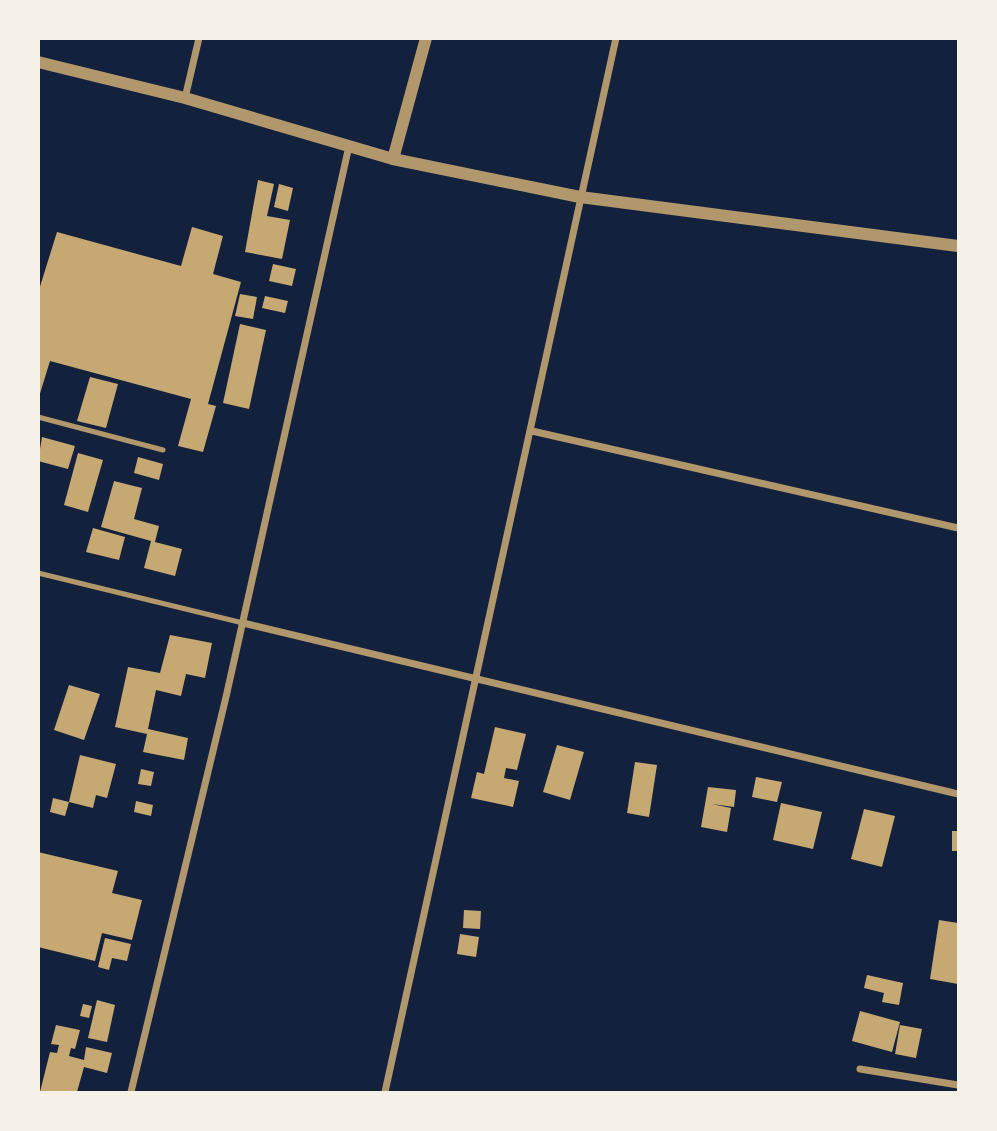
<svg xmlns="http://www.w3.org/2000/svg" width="997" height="1131" font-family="'Space Grotesk',sans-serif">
<rect width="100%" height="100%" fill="#14213d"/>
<!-- building -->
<g fill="#c6a872">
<path d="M258,180L274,184L267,216L290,220L282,259L245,252Z"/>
<path d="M279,184L293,188L288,211L274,207Z"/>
<path d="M192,227L223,236L213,274L241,282L208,404L216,406L203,452L178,446L191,399L50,361L38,400V293L57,232L181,266Z"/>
<path d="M273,264L296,269L292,286L269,281Z"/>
<path d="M240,294L257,297L253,319L235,316Z"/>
<path d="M265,296L288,301L285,313L262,308Z"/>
<path d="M240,324L266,330L249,409L223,403Z"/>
<path d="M90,377L118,384L106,428L77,421Z"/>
<path d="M42,437L75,446L68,469L38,461Z"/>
<path d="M78,453L103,460L88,512L64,505Z"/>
<path d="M138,457L163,464L159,480L134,473Z"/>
<path d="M114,481L142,488L134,519L159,526L155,542L182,549L175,576L144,568L151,541L101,527Z"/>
<path d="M93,528L125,537L119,560L86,552Z"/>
<path d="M170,635L212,643L205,678L186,674L181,696L156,690L148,729L188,738L184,760L143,752L147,734L115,727L128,667L160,673Z"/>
<path d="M69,685L100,694L84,740L54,730Z"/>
<path d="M495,727L526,734L517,770L506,768L504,778L519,781L513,807L471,798L477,772L484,774Z"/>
<path d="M557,745L584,752L570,800L543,792Z"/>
<path d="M80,755L116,764L107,798L96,795L93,808L69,802L65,816L50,812L53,798L69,802Z"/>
<path d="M635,762L657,765L649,817L627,813Z"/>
<path d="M141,769L154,772L151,786L138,784Z"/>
<path d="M756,777L782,782L777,802L752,797Z"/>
<path d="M708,787L736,790L734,807L712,804L731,808L727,832L701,827Z"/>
<path d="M136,801L153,805L151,816L134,812Z"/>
<path d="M781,803L822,812L813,849L773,840Z"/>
<path d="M864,809L895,816L882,867L851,859Z"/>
<rect x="952" y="831" width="6" height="20"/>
<path d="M38,852L118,871L112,893L142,900L132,940L102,933L95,961L38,947Z"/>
<path d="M464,910L481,911L480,929L463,928Z"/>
<path d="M939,920L958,923V984L930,979Z"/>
<path d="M460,934L479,937L476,957L457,954Z"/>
<path d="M105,938L131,944L127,961L112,958L109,970L98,967Z"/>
<path d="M867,975L903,983L899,1005L882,1002L884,993L864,988Z"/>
<path d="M97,1000L115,1005L107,1042L88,1038Z"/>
<path d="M83,1004L92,1006L89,1018L80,1016Z"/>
<path d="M860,1011L900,1022L892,1052L852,1041Z"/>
<path d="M56,1025L80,1030L75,1049L71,1048L69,1056L84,1060L86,1047L112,1053L107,1073L84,1067L77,1092H40L50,1052L57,1053L59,1045L51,1044Z"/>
<path d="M900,1025L922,1029L916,1058L895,1054Z"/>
</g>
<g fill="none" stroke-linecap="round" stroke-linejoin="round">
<!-- service -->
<g stroke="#b1986c" stroke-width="5">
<path d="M38,417L163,450"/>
<path d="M38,573L243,623"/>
</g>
<!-- minor -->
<g stroke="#b1986c" stroke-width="7">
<path d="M185,98L199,38"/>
<path d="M532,431L958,528"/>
<path d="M243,623L958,794"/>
<path d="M860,1069L958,1085"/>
<path d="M131,1092L226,697L349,146"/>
<path d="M385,1092L616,38"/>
</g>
<!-- tertiary -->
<g stroke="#b1986c" stroke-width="12">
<path d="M38,62L185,98L393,159L580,197L958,246"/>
<path d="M393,159L426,38"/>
</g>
</g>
<!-- border -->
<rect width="997" height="1131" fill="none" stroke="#f6f1e7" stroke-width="80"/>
</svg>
